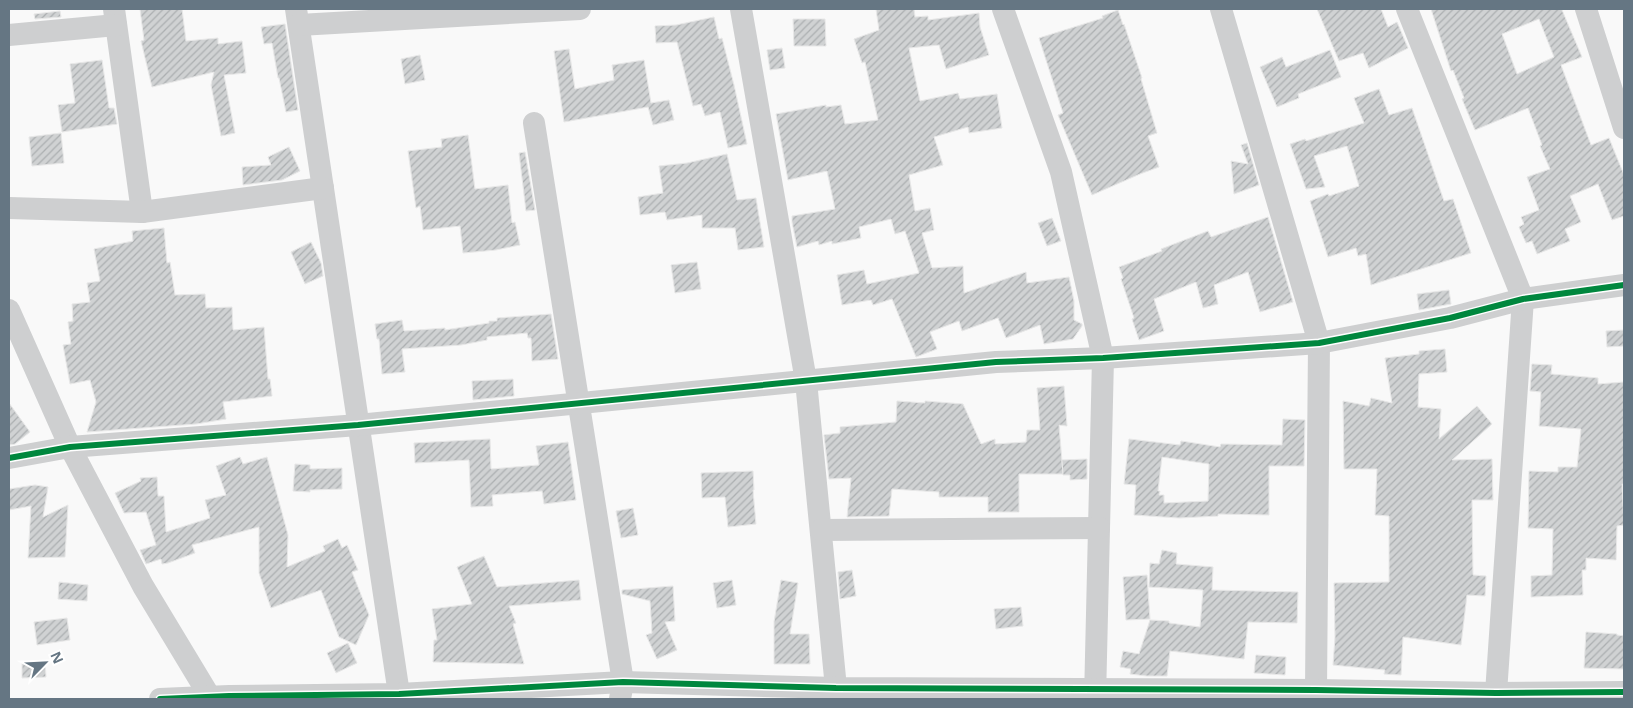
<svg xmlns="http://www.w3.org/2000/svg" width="1633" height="708" font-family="'Open Sans',sans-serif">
<defs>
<pattern id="building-hatch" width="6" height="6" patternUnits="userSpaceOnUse" patternTransform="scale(1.25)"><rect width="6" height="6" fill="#d0d2d3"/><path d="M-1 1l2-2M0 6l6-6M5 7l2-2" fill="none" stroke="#acafb1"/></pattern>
</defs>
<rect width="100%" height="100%" fill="#f9f9f9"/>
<!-- building -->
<g fill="url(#building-hatch)" stroke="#e8e8e8" fill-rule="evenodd">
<path d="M140,9H182L186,41L218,38V44L242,41L246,73L224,75L235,133L221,136L211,85L214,72L152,87L141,41L144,40Z"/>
<path d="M876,9H914L915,17L928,16V20L979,13L980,27L989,55L946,69L939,45L909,48L920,101L958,93L960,99L997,94L1002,128L969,133L968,127L934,137L943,165L909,175L915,211L930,208L934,230L922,233L932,268L963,266L964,293L1026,272L1027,283L1069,277L1074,301V320L1082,324V326L1073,339L1044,344L1040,325L1006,338L998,318L962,331L959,321L930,332L937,349L916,357L892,299L873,305L871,300L842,305L837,275L864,270L867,284L919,273L905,231L895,234L891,219L859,227L861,238L832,244V241L819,245L818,241L797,247L792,222V216L835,209L827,171L788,180L776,114L826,105V107L841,105L845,124L878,120L865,62L862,63L854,39L879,30Z"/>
<path d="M1317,9H1381L1388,27L1397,22L1408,48L1369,68L1363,53L1339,61Z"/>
<path d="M1431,9H1563L1562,10L1582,57L1561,65L1591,145L1609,138L1624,175V216L1612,220L1598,184L1570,196L1581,222L1565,229L1570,241L1537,254L1532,241L1526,243L1519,227L1524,224L1521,217L1539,210L1527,177L1550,169L1540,146L1542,145L1528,108L1475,130L1462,99L1464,98L1453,70L1451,71ZM1539,19L1554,57L1517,74L1502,34Z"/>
<path d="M1118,10L1123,25L1124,24L1142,78L1141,79L1157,133L1148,136L1159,167L1140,174L1092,195L1058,115L1063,113L1039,38L1103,18L1102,16Z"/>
<path d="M60,11L61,17L35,19L34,14Z"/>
<path d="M714,17L719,39L722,38L734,85L747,144L728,148L720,112L705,116L701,104L693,106L677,42L656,43L655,26L676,25Z"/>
<path d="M793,19H825L826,46H794Z"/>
<path d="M285,24L298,110L286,112L279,78H278L272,43L264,44L261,27Z"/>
<path d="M782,48L785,68L770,70L767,50Z"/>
<path d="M569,49L575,89L614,80L612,65L644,60L651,103L669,100L674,120L653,125L648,107L564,122L554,51Z"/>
<path d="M1330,50L1341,77L1298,94L1299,98L1277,107L1260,67L1282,57L1286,67Z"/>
<path d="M420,55L425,80L405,84L401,59Z"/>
<path d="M102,60L109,108H114L117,124L62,132L58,105L75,103L70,64Z"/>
<path d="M1379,89L1389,115L1412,108L1444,201L1453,199L1471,253L1371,285L1366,254L1358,256L1356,248L1328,257L1310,201L1328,194L1329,196L1359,186L1347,146L1314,156L1325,187L1306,189L1290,144L1305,139L1306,141L1364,123L1354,98Z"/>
<path d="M61,133L64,163L32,166L29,137Z"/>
<path d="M468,135L475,189L508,185L512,223L515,222L520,245L496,250L463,253L460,226L423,230L420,206L416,208L408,151L442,147L441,139Z"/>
<path d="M1247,143L1259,185L1234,194L1231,161L1248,164L1241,145Z"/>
<path d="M289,147L300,171L282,180L243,185L242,167L271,165L268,157Z"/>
<path d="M525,152L535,210L526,211L519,153Z"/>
<path d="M727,154L737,200L756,198L764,247L738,250L735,228H702V215L667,220L665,212L640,215L638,197L663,193L659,166L687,163Z"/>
<path d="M1268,217L1293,302L1260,312L1248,272L1214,285L1218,304L1203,308L1196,282L1154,299L1164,331L1139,340L1132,319L1134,318L1121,279L1123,278L1119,267L1162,251L1161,249L1208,231L1211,237Z"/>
<path d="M1052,218L1061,241L1047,246L1038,223Z"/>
<path d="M164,228L167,263L170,262L175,295L205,294L206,308L232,307L233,330L264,327L268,379H270L272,396L223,402L226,419L196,424L87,432L96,402L90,380L70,384L63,345L71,344L68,322L73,321L72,304L90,302L87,283L100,281L94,249L133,241L132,231Z"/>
<path d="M311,242L321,263L323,276L305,284L291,252Z"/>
<path d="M697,262L701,289L675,293L671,265Z"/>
<path d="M1449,290L1451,304L1419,310L1417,294Z"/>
<path d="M551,314L558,359L532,361L531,338H528L527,333L487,337V340L461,345L402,349L405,372L382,374L379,339H377L375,324L402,320L404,331L445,328V330L489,323V321H497V318Z"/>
<path d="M1624,330V346L1607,347L1606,331Z"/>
<path d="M1445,349L1447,372L1419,374L1418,407L1441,409L1439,439L1477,406L1492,424L1452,460L1492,459L1493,500H1472L1473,575L1486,576L1485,596L1467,595L1461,645L1403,637L1401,675L1384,674L1385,670L1333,665L1335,637L1334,583L1389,582V516L1375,515L1377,469H1344L1343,401L1369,406L1371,398L1392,403L1385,358L1419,354V351Z"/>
<path d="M1532,364L1552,365L1551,374L1598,378V384L1624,382V484H1622L1624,525L1617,526L1616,560L1586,558V570H1582L1583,595L1531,597V576L1552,575L1553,529L1528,528L1529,471L1558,472V467H1577L1581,429L1539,426L1541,392L1530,391Z"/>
<path d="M513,379L514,396L473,400L472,381Z"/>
<path d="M1064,386L1067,426L1059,425L1063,474H1019V512H988V497H939V492L892,489L889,516L847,517L851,478L829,479L824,435L840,433V427L896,422L897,401L925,403V401L963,404L981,444L995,439V444L1026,442L1027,430H1040L1037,388Z"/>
<path d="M9,403L30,432L15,444L9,445Z"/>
<path d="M1283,419L1305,420L1304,466H1269V515L1218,514V516L1179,518L1134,515L1136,485L1124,484L1129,439L1180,445L1181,441L1220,447L1221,444L1282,445ZM1162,457L1209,464L1208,501L1164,503V495H1159L1160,491H1158Z"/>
<path d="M490,439L491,469L539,465L536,446L568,442L576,500L544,504L542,491L492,495L493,506L471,507L469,460L415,463L414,443Z"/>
<path d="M240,457L243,464L267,457L288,535L287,567L325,551L323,546L338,539L342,548L347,545L358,570L352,572L369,615L356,645L339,637L321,590L271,608L259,573V527L192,545L195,553L168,563L162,564L161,559L146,564L140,550L156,545L146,512L124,513L115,493L141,481L140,478L157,477L158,496H164L166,532L210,518L205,500L226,495L216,466Z"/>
<path d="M1087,459V479L1070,480V475H1063L1062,460Z"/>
<path d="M295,464L310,465V469L342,468V489L310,490V492L293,491Z"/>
<path d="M753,471L754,490H753L756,524L728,527L725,497L702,498L701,473Z"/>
<path d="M35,485L48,487L43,517L68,505L65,557L28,558L31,506L9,510V489Z"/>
<path d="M633,508L638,535L621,538L616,511Z"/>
<path d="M1162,550L1177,553L1176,564L1213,567L1212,590L1298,592L1297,623L1248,622L1244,659L1170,651L1167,676H1147L1130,674L1131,669L1120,667L1123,651L1139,654L1150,620L1169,621V623L1200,627L1203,590L1149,587L1150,563L1159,564Z"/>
<path d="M484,556L497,587L579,580L581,600L509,606L516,623L513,624L524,664L433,662L434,640H437L432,609L472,604L457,567Z"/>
<path d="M852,570L856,596L840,599L838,572Z"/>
<path d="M1147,575L1150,619L1126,620L1123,577Z"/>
<path d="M732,580L736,605L717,608L713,583Z"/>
<path d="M781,580L798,583L790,634H809L810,664H774V622Z"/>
<path d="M59,582L88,585L87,601L58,599Z"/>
<path d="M673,586L675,621L665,622L677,650L657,659L646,635L652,633L650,601L622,594V590Z"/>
<path d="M1021,607L1023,626L996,629L994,609Z"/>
<path d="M67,618L70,640L37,645L34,622Z"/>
<path d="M1586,632L1617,634V635L1624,636V669L1584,668Z"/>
<path d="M348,643L357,663L336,673L327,653Z"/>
<path d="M1256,655L1286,657L1285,675L1254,673Z"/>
<path d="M45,662L46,677L22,678V663Z"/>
</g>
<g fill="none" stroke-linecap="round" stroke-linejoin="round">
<!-- street -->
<g stroke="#cecfd0" stroke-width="22">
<path d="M114,9L142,212"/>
<path d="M296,9L399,694L398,699"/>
<path d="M741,9L806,381L836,688L834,699"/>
<path d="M1003,9L1061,172L1103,358L1095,699"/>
<path d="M1221,9L1319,343L1316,690"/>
<path d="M1407,9L1523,299L1496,693"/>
<path d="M1586,9L1624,128"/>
<path d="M299,25L580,9"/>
<path d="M9,35L116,25"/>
<path d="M534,123L623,682L620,699"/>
<path d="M9,208L142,212L323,188"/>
<path d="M9,310L70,447L143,586L210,697"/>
<path d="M9,458L70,447L358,425L996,362L1103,358L1319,343L1450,318L1523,299L1624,285"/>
<path d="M821,530L1099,528"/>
<path d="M160,699L229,696L399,694L623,682L836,688L1316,690L1496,693L1624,692"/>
</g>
<!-- cycleway casing -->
<g stroke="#fff" stroke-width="9">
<g id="cycleway">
<path d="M9,458L70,447L358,425L996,362L1103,358L1319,343L1450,318L1523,299L1624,285"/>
<path d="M160,699L229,696L399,694L623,682L836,688L1316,690L1496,693L1624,692"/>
</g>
</g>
<!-- cycleway -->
<use href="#cycleway" stroke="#00873e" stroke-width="6"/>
</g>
<!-- border -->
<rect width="1633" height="708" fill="none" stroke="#657683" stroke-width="20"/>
<!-- north arrow -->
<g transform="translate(45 663) rotate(66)" stroke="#ffffff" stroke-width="4" paint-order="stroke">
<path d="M0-4L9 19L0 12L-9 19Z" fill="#657683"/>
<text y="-8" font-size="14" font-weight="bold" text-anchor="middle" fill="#657683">N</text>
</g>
</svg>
